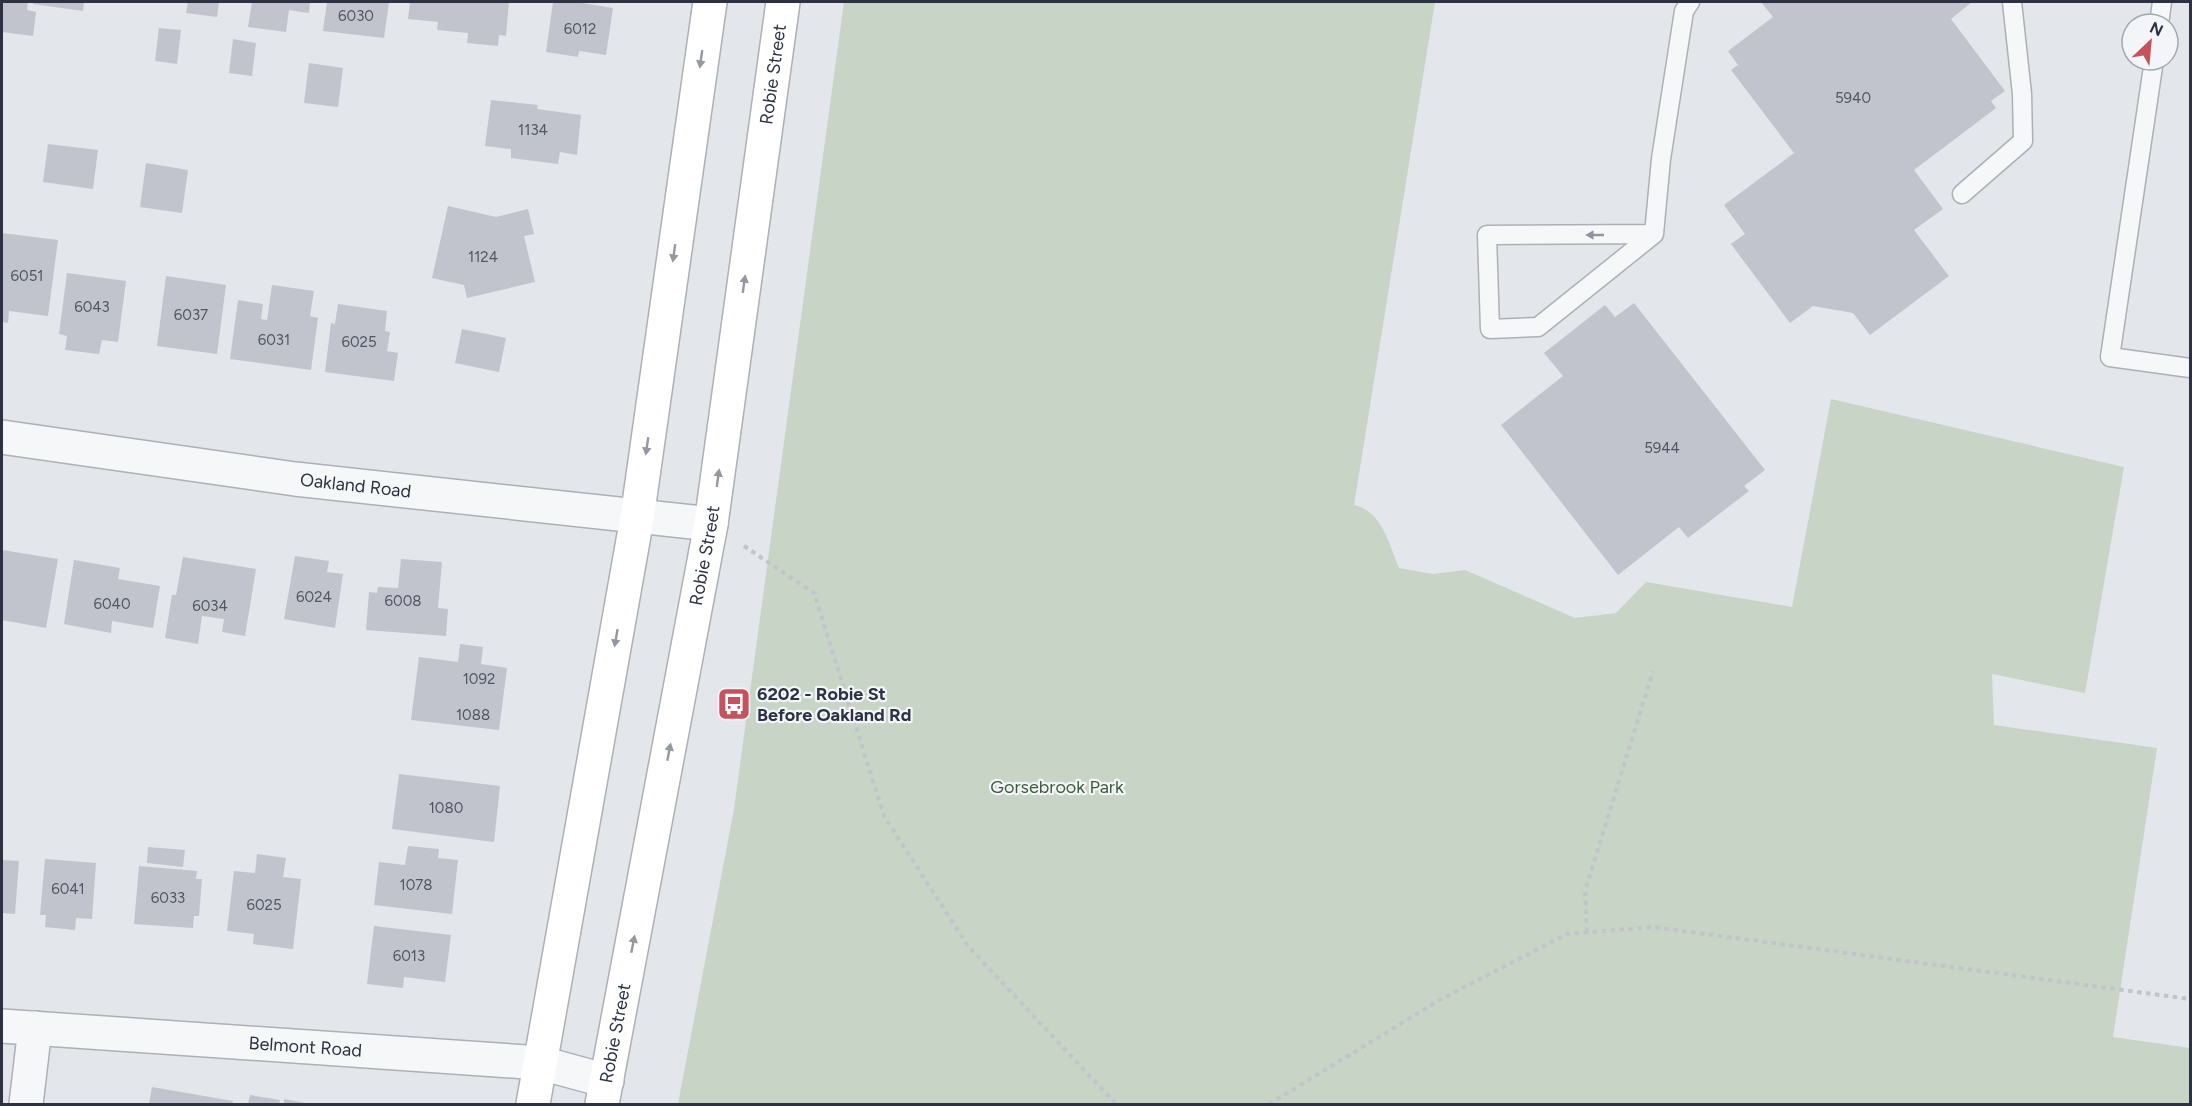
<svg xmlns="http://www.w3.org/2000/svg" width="2192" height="1106" font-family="Figtree,sans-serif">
<rect width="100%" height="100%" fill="#e3e6ea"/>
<!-- green -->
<path fill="#c8d4c5" d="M844,2H1435L1354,505C1382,511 1389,544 1399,568L1433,574L1465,570L1575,618L1616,613L1646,582L1792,607L1831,399L2124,467L2085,693L1992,674L1994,725L2157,748L2113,1037L2190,1048V1104H678L734,809Z"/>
<!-- building -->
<g fill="#c1c4cd">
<path d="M2,2H28L27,10L36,12L33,36L2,32Z"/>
<path d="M33,2H84L83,11L33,4Z"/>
<path d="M188,2H219L217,17L186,13Z"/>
<path d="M252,2H310L309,13L289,10L286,32L248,27Z"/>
<path d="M327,2H389L384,38L323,31Z"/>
<path d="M410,2H509L506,36L499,35L498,46L467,43L468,33L437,30L438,22L408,19Z"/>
<path d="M553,2H576L613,8L606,55L579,51L578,57L546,52Z"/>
<path d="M1761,2H1972L1951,19L2005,91L1991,101L1996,108L1914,170L1943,209L1914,230L1949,276L1870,335L1853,313L1813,306L1790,323L1731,244L1745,234L1724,205L1794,153L1731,70L1738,65L1728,51L1773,17Z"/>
<path d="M159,28L181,30L177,64L155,61Z"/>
<path d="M233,39L256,43L252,76L229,73Z"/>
<path d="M309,63L343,68L338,107L304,103Z"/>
<path d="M491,100L538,105L537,109L581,115L577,155L560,152L558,164L511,158V149L485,146Z"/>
<path d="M48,144L98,150L93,189L43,182Z"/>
<path d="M146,163L188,170L182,213L140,207Z"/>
<path d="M448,206L496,217L528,209L534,234L524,236L535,282L467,298L464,285L432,278Z"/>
<path d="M2,233L58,240L48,316L9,311L8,323L2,322Z"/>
<path d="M67,273L126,281L118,342L102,340L99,354L65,350L67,336L59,334Z"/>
<path d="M166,276L226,285L217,354L157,346Z"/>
<path d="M272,285L314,291L310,316L318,318L311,370L230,359L238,300L263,304L261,319L267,320Z"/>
<path d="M1634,303L1765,470L1744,486L1749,491L1688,538L1679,527L1618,575L1501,425L1563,376L1544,353L1605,305L1615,317Z"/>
<path d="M338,304L387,311L385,331L390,332L387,351L398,353L394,381L325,372L331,323L335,324Z"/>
<path d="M462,329L506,338L499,372L455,363Z"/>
<path d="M2,550L58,559L46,628L2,620Z"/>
<path d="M295,556L329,561L327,572L343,574L335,628L284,619Z"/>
<path d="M183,557L256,569L245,636L222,632L224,619L202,616L198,644L165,638L172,595H176Z"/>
<path d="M401,559L442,562L438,608L448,609L446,636L366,630L369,592L377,593L378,587L398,588Z"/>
<path d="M74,560L120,568L118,579L160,586L153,628L112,621L111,633L64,624Z"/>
<path d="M460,644L483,647L481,664L507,668L499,730L411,720L419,657L458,662Z"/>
<path d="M399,774L500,786L494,842L392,829Z"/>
<path d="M408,846L439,849L438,858L458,860L452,914L374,905L379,862L405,865Z"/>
<path d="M148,847L185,850L183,867L147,863Z"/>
<path d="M257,854L286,858L283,877L301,879L293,949L253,944L254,934L227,931L234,871L255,873Z"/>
<path d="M45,859L96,863L92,919L76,918L75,930L45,927L46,915H40Z"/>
<path d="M2,860L19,861L15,914L2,913Z"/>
<path d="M139,866L197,871L196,879H202L199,916H194L193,928L134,924Z"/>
<path d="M374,926L451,935L445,982L404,977L403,988L367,984Z"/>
<path d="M152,1087L233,1101L232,1104H149Z"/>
<path d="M250,1095L280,1100L279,1104H248Z"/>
<path d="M284,1099L306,1103V1104H284Z"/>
</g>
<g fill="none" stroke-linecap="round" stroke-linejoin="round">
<!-- lane casing -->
<g stroke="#acb0b7" stroke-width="21">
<g id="lane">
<path d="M2159,24L2162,2"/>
<path d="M2154,60L2110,357L2190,368"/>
<path d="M1962,194L2023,141L2022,94L2012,2"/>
<path d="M1654,234L1487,235L1490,329L1538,327L1654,234L1661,159L1684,11L1690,2"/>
</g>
</g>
<!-- street casing -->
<g stroke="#acb0b7" stroke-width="36">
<g id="street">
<path id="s1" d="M2,437L295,479L711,524"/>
<path id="s2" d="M2,1026L541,1063L607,1081"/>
<path d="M26,1104L35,1028"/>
</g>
</g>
<!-- secondary casing -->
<g stroke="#acb0b7" stroke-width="36">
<g id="secondary">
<path d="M533,1104L637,518L710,2"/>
<path id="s3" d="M602,1104L711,524L783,2"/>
</g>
</g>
<!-- path -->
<g stroke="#c1c4c9" stroke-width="4" stroke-dasharray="4.5 4.5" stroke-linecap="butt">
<path d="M744,546L814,593L884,816L968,946L1116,1104"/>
<path d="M1587,932L1585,891L1653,671"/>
<path d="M1269,1104L1443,998L1567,934L1653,927L2190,999"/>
</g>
<!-- lane -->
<use href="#lane" stroke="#f6f7f9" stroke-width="18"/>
<!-- street -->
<use href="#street" stroke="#f6f7f9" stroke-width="33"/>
<!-- secondary -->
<use href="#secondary" stroke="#fff" stroke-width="33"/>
</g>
<!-- one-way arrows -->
<defs><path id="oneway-solid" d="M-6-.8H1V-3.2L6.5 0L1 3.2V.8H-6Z" transform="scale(1.5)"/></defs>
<g fill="#9698a0">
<use href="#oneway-solid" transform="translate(701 59) rotate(98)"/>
<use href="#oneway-solid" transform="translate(674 253) rotate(98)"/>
<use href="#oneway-solid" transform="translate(744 284) rotate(-82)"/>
<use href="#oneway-solid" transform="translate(647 446) rotate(98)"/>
<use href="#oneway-solid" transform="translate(718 478) rotate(-82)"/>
<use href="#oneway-solid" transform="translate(616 638) rotate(100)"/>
<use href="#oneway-solid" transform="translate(669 752) rotate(-79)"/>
<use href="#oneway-solid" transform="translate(633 944) rotate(-79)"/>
</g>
<use fill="#91949d" href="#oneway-solid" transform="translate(1595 235) rotate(180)"/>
<!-- icons -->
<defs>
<g id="bus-square" transform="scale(1.725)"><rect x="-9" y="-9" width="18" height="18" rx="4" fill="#c5525c" stroke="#f3f5f8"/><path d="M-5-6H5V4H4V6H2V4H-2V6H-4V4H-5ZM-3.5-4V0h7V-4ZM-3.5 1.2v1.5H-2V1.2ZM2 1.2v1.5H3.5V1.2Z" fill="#fff"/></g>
</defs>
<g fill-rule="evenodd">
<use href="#bus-square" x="734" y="704"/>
</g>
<g text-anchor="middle" stroke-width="4.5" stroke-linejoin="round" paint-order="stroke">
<!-- number labels -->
<g font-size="15" fill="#515664">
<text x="356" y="21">6030</text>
<text x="580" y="34">6012</text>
<text x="1853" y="103">5940</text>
<text x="533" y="135">1134</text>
<text x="483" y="262">1124</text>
<text x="27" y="281">6051</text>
<text x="92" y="312">6043</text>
<text x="191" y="320">6037</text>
<text x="274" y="345">6031</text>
<text x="359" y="347">6025</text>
<text x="1662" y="453">5944</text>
<text x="314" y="602">6024</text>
<text x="403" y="606">6008</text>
<text x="112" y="609">6040</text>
<text x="210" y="611">6034</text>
<text x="479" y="684">1092</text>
<text x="473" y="720">1088</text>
<text x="446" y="813">1080</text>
<text x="416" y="890">1078</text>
<text x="68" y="894">6041</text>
<text x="168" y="903">6033</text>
<text x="264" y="910">6025</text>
<text x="409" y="961">6013</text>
</g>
<!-- street labels -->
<g font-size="18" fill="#2c3241" stroke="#f3f5f8">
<text dy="6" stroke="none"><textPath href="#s3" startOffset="1044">Robie Street</textPath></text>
<text dy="6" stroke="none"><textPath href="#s1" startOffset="357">Oakland Road</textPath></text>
<text dy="6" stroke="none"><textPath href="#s3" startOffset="558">Robie Street</textPath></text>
<text dy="6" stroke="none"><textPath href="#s3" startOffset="72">Robie Street</textPath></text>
<text dy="6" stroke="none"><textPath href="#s2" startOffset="304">Belmont Road</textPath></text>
</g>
<!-- poi labels -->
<g font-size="18" font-weight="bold" fill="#2c3241" stroke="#f3f5f8" text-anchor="start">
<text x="757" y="700">6202 - Robie St<tspan x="757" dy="21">Before Oakland Rd</tspan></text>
</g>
<!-- park labels -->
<g font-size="18" fill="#3e5c3a" stroke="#f3f5f8">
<text x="1057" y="793">Gorsebrook Park</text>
</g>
</g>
<!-- border -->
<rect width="2192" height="1106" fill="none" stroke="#2c3241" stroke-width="6"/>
<!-- north arrow -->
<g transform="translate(2150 42) rotate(26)"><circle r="28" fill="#f3f5f8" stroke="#a3a7af" stroke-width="1.5"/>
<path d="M0-4.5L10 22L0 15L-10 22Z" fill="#c5525c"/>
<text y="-9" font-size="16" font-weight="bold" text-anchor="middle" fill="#2c3241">N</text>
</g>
</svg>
